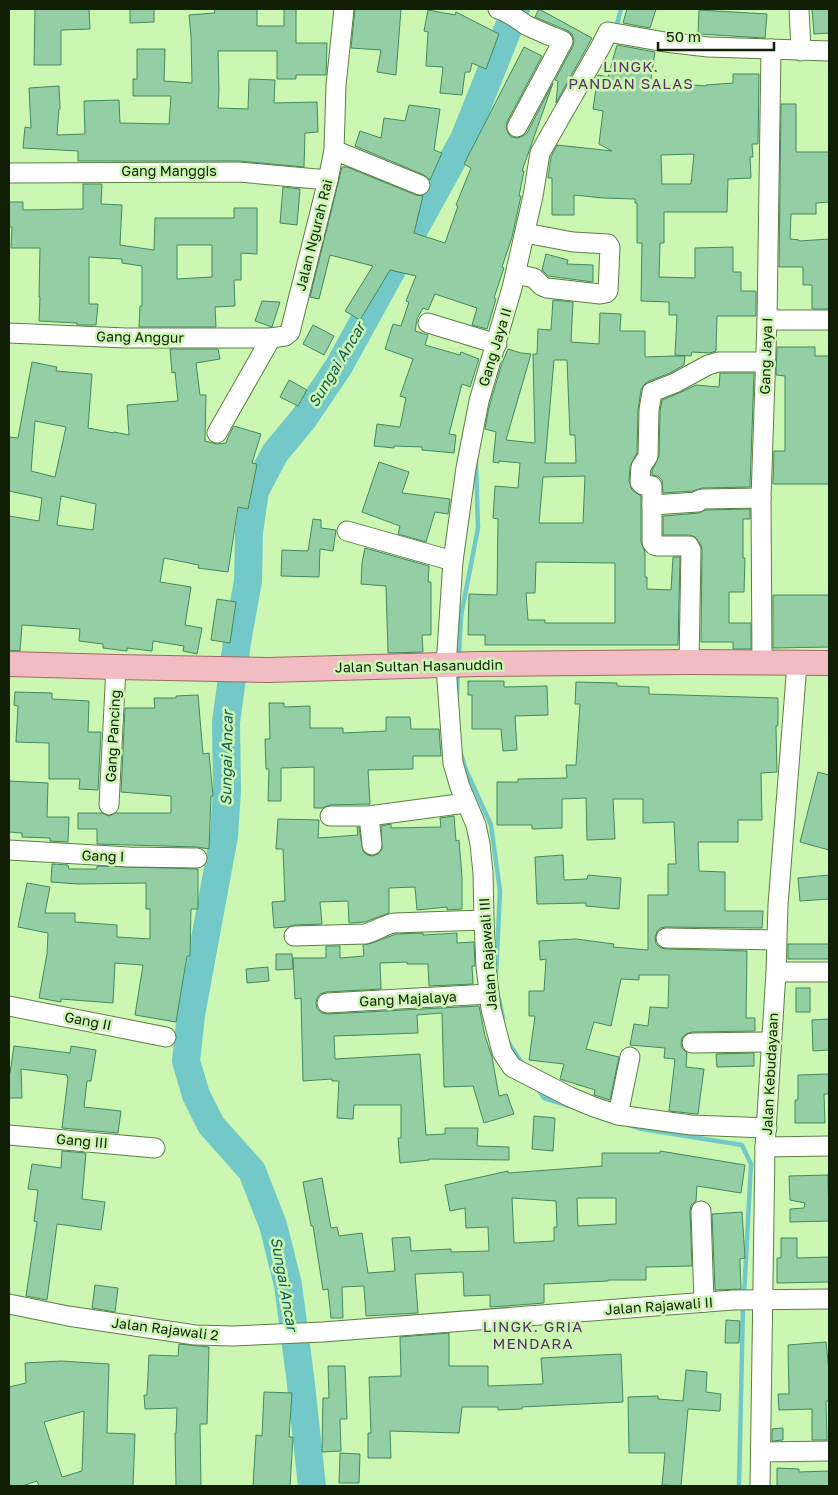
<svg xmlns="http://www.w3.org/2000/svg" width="838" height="1495" font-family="'Golos Text',sans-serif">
<rect width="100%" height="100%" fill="#ccf7b2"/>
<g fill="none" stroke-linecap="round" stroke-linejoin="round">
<!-- stream -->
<g stroke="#73c9c7" stroke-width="4.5">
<path d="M616,28L621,9"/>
<path d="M459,657L461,616L478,528L476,461"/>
<path d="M457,694L458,672"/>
<path d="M460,751L466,770L491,825L500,891L496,976"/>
<path d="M499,999L503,1018"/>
<path d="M507,1040L523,1065"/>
<path d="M538,1089L544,1098L569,1106"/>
<path d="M629,1125L642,1129L742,1145L751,1164L744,1295"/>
<path d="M739,1486L743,1305"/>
</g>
<!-- river -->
<path stroke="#73c9c7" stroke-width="28" d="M312,1486L300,1376L288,1285L273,1225L252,1171L211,1125L196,1095L186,1061L191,1015L224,836L227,791L226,722L237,642L248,581L249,532L255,491L275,453L304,418L339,366L464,139L516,9"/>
</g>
<!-- building -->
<g fill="#93cea5" stroke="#428a5d" fill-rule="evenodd">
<path d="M35,9H89L90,29L61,30V65H34Z"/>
<path d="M130,9H154V22L130,23Z"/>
<path d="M214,9H257V26H284V9H296V43H327L326,75H296V79H277V51H218L219,91L218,108L248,109L249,79L275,80L274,103L317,102L318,132L305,133L304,167L239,161H78V151L23,148L25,127L31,128L29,88L59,86L60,109H59L57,135L85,134L84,101L119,100L120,123L169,124L171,96H133V79H137V49H165L164,81L192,83L191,36L189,15L215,13Z"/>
<path d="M355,9H401L396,75L377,72L381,50L351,48Z"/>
<path d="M539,9L592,38L556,103L558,81L555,80L573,46L574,40L572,34L568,31L535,17Z"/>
<path d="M627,9H656L650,28L623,23Z"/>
<path d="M812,9H829V33L814,34Z"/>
<path d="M428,10L455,15L456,12L499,34L486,69L472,63L470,72H465L462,95L440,93L443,67L426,66L428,32L424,31Z"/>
<path d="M699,10L767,14L765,38L698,34Z"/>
<path d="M617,45L655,52L650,85L680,86V84L706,86V85L733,83V74H759L758,144H752L753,157H750L751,178L728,179L727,212H664V243H660L659,277L695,278V248L733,247V272H741V291H756V316H717L716,351L710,353L692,352L691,356L675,355L677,315H669V302L641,301L642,243H637V203H635V199L603,198L574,195V215H552V178H548L551,157L557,145L612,151L599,144L603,111L593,109L598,75L608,77ZM694,154L691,184H662L661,155Z"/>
<path d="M524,47L542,56L507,122L506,128L508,133L511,137L518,138L523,136L527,133L553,83L522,171H524L519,196H521L512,237L502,267L504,268L494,298L496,299L487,329L472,325L477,308L435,294L428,310L423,308L417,319L415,331L428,335L425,345L460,355L461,352L479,359L470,387L462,384L449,434L456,435L454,453L422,450V447L394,446V448L374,446L377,424L400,427L406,398L400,396L413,359L385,349L393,324L401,326L409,302L406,301L416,276L390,270L360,320L345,311L373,266L330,255L319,299L310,297L342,167H347L416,195L423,196L414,233L445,243L458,206L456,205L471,168L464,164Z"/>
<path d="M781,104H796V152H829V202L816,203V214H791L790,239L799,240V241L829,239V309H812V285H803V267H779Z"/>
<path d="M409,105L440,109L434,150L442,153L430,180L424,175L355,146L360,131L381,138L384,118L405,121Z"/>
<path d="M83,184H102L101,204L122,205L120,245L154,250L155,218H234V208H257V254L241,253V280H234L235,306L215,307L216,327H139L140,306H142V266L122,263V259L89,257V304H98L96,325H77V323L39,321L40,297H39L40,248H11L12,227H9V202H23V210L83,209ZM177,245H212V277L177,279Z"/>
<path d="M283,187L300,189L297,225L280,223Z"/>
<path d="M546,254L568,260L567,264L593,265V282L548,276L542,270Z"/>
<path d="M553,300L573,302L571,342L599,344L600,313L621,314L620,331H645V357L673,356H685L684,365L670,373L647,382L644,385L641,390L638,410L637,453L630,466L629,481L632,490L641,496V542L645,552V577H647V589L671,590L673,557H680L678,645H485V635H468L469,594L497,595L498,519L493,518L495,486L518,488L520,463L499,461V463L493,462L496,432L485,429L489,407L502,363L508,349L521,353L531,354L506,440L535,443L533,354H537L538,329L551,330ZM554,360H567L570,435H575L576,463H545ZM585,476L583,523H539L543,477ZM536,562L615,563V623H545V620H528L526,593H535Z"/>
<path d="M262,301L280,302L272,327L255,321Z"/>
<path d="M313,325L334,336L324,355L303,344Z"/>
<path d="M777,347H815V356H829V484H773L774,451H785V376L776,375Z"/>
<path d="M170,349H218L220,359L196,363L200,395H206L205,441L217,444L226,443L229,435L234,426L261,434L252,463L257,464L248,509L238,507L228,572L198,568L199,565L164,558L160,582L191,587L185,625L202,628L197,654L183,651L184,646L153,641L152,651L127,648V651L103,648V644L79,641L80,629L22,625L20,651L9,650V516L39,521L42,498L9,491V437L18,438L32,362L57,367L56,371L92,374L88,428L114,433V432L129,435L127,405L178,401L175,372L172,373ZM35,421L66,427L55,477L31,471ZM61,496L96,504L93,530L57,525Z"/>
<path d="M720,373H754L750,487L702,488L693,491L663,493L662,480L658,476L652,475V471L659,456L660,411L662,400L679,393L696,385L719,387Z"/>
<path d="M289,380L307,390L298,406L280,397Z"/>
<path d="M379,462L409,472L402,493L450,499L448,514L435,512L426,542L398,534L400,526L362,512Z"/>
<path d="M750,509V519H743V558H745L744,592H729V623H751V649H733V642H701L702,550L701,545L695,537L690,535H663V516L699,513L705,510Z"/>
<path d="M313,519L321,520V528L336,530L333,551L320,549L319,577L281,576L282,550L308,551Z"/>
<path d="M365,548L429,566L428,582H431V635H422L423,652L388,653L386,586L361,584L362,563Z"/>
<path d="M773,595H829V647L773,648Z"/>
<path d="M217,599L236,602L230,643L211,640Z"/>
<path d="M468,681H504V687L547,686L548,715L515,716L517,750L503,751L501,729H472V695H468Z"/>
<path d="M576,682L617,683V686L649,687V694L778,698V726H776L777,772L761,773L762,820H738V842H698L699,871L725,872V911H763L762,928L666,927L660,928L657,932L655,937L656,944L661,948L666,949L747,951L746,1018H755V1031L692,1032L686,1034L682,1038L681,1044L682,1048L687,1053L686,1067L704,1069L698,1114L669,1111L675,1059L664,1058L665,1048L630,1045L634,1024L648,1026L650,1007L668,1008L669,975H639V980L621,979L611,1026L594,1022L586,1049L619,1057L610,1100L594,1095L595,1090L560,1079L564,1064L529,1060L535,1016H529V991H544L546,959L540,960L539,941L576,939L614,944L613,947L648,950V895H668V864H676L674,822L643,823V799H613L615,839L587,840L586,798L562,799V828L532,829V825H497V782H518V779L567,778L566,765H576L580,704H575Z"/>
<path d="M15,692L52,693V699L89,701L88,732H101L98,790L79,789L80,779H49V743L16,742L18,706L14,705Z"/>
<path d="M198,695L203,754L209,753L213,796H211L209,849L197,847L97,844V829H78V813H102L109,816L116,813H171V796L121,792L125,708H155L154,698H176V696Z"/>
<path d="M269,703H284V707L310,706V728H343V733L386,731V717H410L411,729H439L441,756H413V769L368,770L370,804L330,805L322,808H314V767L281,768V801H268L269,769H266L265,739H270Z"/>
<path d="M818,772L829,775V850L800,842Z"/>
<path d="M9,781L48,783L47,817H69L68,842L50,841V838L22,837V833L9,832Z"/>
<path d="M454,816L456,841L459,840L462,877V909L447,910V907L417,910L415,887L389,888V913L365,922L349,923L348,901L320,902L322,924L294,925L287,927L274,928L272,902L285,901L283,849H276L278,819L319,820L318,838L358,835L357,827H359L363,851L367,855L373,856L378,854L382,849L381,826L391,824V828L441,827L440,818Z"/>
<path d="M563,855L564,880L587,879L588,875L621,878L619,909L586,906V903L537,904L535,857Z"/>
<path d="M52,864L68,865L69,869H97V866L198,869V909H191L190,956H187L176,1022L135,1015L143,965L115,963L113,1003L61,999V1002L39,998L47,954L48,933L18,927L27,883L50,887L45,913H75V922L117,925V937L150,939V909H146V883L78,884L51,882Z"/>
<path d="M829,875V899L800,901L798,878Z"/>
<path d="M423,933V935L457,933V943L474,942L475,966H472L473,984L429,986L428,964H407V962L380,963L381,989L326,992L320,994L317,998L316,1003L317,1009L322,1013L328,1014L479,1006L485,1036L492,1057L499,1096L507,1094L514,1114L484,1123L473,1086L444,1087L442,1013L417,1015L418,1033L334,1036L335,1059L420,1054L426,1135L445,1134V1128H478L477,1146L509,1147V1160L429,1159V1160L400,1163L398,1138H401V1105H354L353,1119L337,1118L339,1081H332V1079L303,1081L301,998L295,999L293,958H326V946H340V958L364,956L363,945L372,943L396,934Z"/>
<rect x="788" y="944" width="41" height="15"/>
<path d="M276,954H292L293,969L276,970Z"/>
<path d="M268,967L269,981L247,983L246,969Z"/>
<rect x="796" y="988" width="14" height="24"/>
<path d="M829,1019V1050L813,1051L812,1020Z"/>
<path d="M14,1046L70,1053L71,1046L96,1050L91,1081H87L84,1107L121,1111L118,1133L62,1128L68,1078L67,1077V1075L21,1069L22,1098H9V1073H10Z"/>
<path d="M754,1053V1066L717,1067L716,1054Z"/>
<path d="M829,1074V1094H824L825,1123H795V1100H798V1075Z"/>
<path d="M534,1116L555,1118L553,1151L532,1149Z"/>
<path d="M62,1151L86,1153L82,1199L105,1202L101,1230L57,1224L47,1300L26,1296L37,1222L34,1221L38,1190L28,1189L32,1164L61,1168Z"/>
<path d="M660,1151L745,1165L741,1193L697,1186L696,1201L691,1205L690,1211L692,1266L646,1267V1280H608V1281L544,1284V1303L506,1306L490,1307V1295L464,1296L463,1272L415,1274L418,1313L366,1316L364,1286L342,1287L343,1318H331L328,1289L323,1290L313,1226H311L303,1182L322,1178L331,1228L337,1227L339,1236L362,1233L368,1273L395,1271L392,1238L410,1237L411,1251L451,1249V1252L489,1251L488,1227L466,1228L465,1208L450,1211L445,1185L508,1171V1173L602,1166V1153H660ZM512,1198L556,1201L557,1227H554V1241L514,1243ZM577,1198H616V1224L578,1226Z"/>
<path d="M828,1175L829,1221L790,1222V1209L804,1208L805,1203L790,1200L789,1176Z"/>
<path d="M742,1212L745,1258L740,1259L741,1289L715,1290L712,1214Z"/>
<path d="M781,1238H797V1258L829,1257V1282L777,1283V1258H781Z"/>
<path d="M95,1285L118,1288L115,1312L92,1308Z"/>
<path d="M726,1320L740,1321L739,1343H725Z"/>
<path d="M449,1333V1366H488V1386L543,1384L541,1358L621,1354L623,1402L522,1407V1409L498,1410V1407H462L459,1433L390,1431L391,1458H368V1433H371L369,1377L401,1376L400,1337Z"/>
<path d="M826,1342L829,1371V1401H826L827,1440H812V1409L779,1410L778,1394H789L788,1345Z"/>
<path d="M179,1344L209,1347L207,1424H200L201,1486H176L175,1433H176L177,1408L145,1409L144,1395H147L149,1355L178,1356Z"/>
<path d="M61,1361L109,1364L107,1433L135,1434L133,1486H39L37,1481L22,1486H9V1387L26,1383L25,1363ZM84,1411L82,1471L62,1477L44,1422Z"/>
<path d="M328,1366H345L347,1419H340L341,1451L322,1452L323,1398H329Z"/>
<path d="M686,1370L707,1372L706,1392L721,1394L720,1411L688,1409L681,1486L662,1485L665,1453H629L628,1397L658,1396V1399L683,1401Z"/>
<path d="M264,1392L292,1393L289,1437H293L290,1486H253L256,1435L262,1436Z"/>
<path d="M783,1428V1440L772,1441V1429Z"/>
<path d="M340,1453L360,1454L359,1483H339Z"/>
<path d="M777,1468L799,1469V1472L829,1471V1486H777Z"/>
</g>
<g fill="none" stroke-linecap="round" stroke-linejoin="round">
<!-- minor casing -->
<g stroke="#5a8040" stroke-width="21">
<g id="minor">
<path d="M498,9C509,12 517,19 526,25C538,31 551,36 563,41L517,127"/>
<path d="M799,9L801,51"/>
<path d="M334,150L420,185"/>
<path d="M9,173L239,172L328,180"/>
<path d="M516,274L534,278L542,286L547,288L600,294L606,293L608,291L610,247L608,244L573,242L525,233"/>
<path d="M767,320H829"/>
<path d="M428,323L497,344"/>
<path d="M9,333L126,338H271"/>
<path d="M217,433L271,338L285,336L290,332L328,180L334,150L336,85L344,9"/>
<path d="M652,505L698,502L699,500L702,499L761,498"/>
<path d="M347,531L453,561"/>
<path d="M689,662L691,550L689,546H657L654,545L652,542V486L643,485L640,482L641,467L648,456L649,410L652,392L675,383L708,365L718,362H766"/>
<path d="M762,663L761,498L767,320L771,49"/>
<path d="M109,805L116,667"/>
<path d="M330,816H369L466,803"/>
<path d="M369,816L372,845"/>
<path d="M9,850L129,857L197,858"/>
<path d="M294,936L365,934C376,931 384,925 394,923L484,920"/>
<path d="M666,938L776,940"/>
<path d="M776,972H829"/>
<path d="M327,1003L489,994"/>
<path d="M9,1006L166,1037"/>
<path d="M692,1043L771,1042"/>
<path d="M618,1115L630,1057"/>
<path d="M767,1128L691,1125L618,1115L594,1107L570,1097L512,1067L502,1052L491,1009L486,967L484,920L483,873L480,844L476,825L460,787L453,763L446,666L453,561L466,468L479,401L512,288L533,196L540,153L601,46L608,32L665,42L708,47L829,51"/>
<path d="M9,1135L155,1148"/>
<path d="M765,1147L829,1146"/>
<path d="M701,1211L704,1302"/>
<path d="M9,1304L68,1316L195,1335L233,1336L323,1332L733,1300L829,1299"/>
<path d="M761,1452L829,1451"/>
<path d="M760,1486L765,1147L776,972L778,905L797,664"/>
</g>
</g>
<!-- major casing -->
<g stroke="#9e6966" stroke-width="26">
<path id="major" d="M9,664L116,667L268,670L478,664L689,662L829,663"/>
</g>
<!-- minor -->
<use href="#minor" stroke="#fff" stroke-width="19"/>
<!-- major -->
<use href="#major" stroke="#f2bdc2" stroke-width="24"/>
</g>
<g text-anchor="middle" stroke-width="5" stroke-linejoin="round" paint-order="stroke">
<!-- street labels -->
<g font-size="14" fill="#101f06" stroke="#ccf7b2">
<text x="169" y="176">Gang Manggis</text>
<text transform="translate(314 235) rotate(-76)" y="5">Jalan Ngurah Rai</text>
<text transform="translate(140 337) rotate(1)" y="5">Gang Anggur</text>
<text transform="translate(495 347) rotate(-73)" y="5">Gang Jaya II</text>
<text transform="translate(766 356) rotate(-88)" y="5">Gang Jaya I</text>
<text transform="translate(419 666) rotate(-1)" y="5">Jalan Sultan Hasanuddin</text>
<text transform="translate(113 736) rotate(-87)" y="5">Gang Pancing</text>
<text transform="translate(103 856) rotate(2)" y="5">Gang I</text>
<text transform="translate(488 954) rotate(-94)" y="5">Jalan Rajawali III</text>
<text transform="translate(408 999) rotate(-3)" y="5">Gang Majalaya</text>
<text transform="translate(88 1021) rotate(11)" y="5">Gang II</text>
<text transform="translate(770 1074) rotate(-87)" y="5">Jalan Kebudayaan</text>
<text transform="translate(82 1141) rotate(5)" y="5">Gang III</text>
<text transform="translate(659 1306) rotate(-4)" y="5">Jalan Rajawali II</text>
<text transform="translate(165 1329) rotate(7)" y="5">Jalan Rajawali 2</text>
</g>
<!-- neighbourhood labels -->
<g font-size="15" letter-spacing="1" fill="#59336a" stroke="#ccf7b2">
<text x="631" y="72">LINGK.<tspan x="631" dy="17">PANDAN SALAS</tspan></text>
<text x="533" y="1332">LINGK. GRIA<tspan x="533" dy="17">MENDARA</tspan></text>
</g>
<!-- water labels -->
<g font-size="15" font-style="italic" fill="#105a5a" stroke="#ccf7b2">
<text transform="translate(337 365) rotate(-59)" y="5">Sungai Ancar</text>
<text transform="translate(227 758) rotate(-89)" y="5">Sungai Ancar</text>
<text transform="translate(284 1284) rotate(80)" y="5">Sungai Ancar</text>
</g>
</g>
<!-- border -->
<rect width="838" height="1495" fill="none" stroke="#101f06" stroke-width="20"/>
<!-- scale -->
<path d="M658 42v8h116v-8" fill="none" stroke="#101f06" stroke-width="2.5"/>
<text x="666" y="42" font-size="15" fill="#101f06" stroke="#ccf7b2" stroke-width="4" paint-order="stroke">50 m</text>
</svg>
